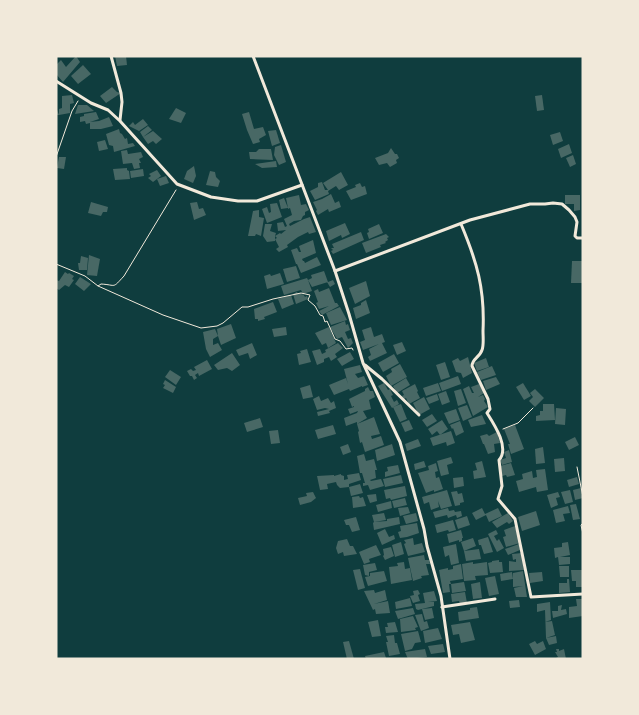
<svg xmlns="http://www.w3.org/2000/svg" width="639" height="715" font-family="Barlow,sans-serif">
<rect width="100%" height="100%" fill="#0f3d3e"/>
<!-- building -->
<g fill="#486865">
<path d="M76,56L80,62L63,82L56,74V65L61,60L66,67Z"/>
<path d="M115,56H126L127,65L117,66Z"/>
<path d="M83,65L91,74L78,84L71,76Z"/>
<path d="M112,87L117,92L121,93L106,103L100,96Z"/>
<path d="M72,95L74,103L70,104V113L59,115H56V107L59,115V109L62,108V96Z"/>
<path d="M542,95L544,110L537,111L535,96Z"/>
<path d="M78,105H87L94,111L75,114Z"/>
<path d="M176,108L186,113L181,123L169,119Z"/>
<path d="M96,112L99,119L90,122L99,121L109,117L113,126L101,129H90V123L86,124L85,121L80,122V117L84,116V114Z"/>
<path d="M249,112L254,129L263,127L266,135L259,139L260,142L253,144L247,130L242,114Z"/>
<path d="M143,119L148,125L139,131L129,126L133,122L135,125Z"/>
<path d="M148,126L152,130L143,137L153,131L162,139L156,144L153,141L148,144L143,137L140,132Z"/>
<path d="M119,129L120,133L122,134L125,139L127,138L128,144L133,143L135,146L114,152L113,146L109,145L106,134Z"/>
<path d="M276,130L280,143L272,146L268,131Z"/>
<path d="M560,132L563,141L553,145L550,135Z"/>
<path d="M105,140L108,149L99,151L97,142Z"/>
<path d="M569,144L572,153L561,158L558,149Z"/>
<path d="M281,145L286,162L279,165L274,155L275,147Z"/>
<path d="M391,148L395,154H397L399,158L396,160L397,163L390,167L387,163L379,165L375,158L388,153Z"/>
<path d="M259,149H271L273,160L250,159L249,152H256Z"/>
<path d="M127,150L128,154L141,152L143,157L139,159L141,163H139L140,168L134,169L132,163L123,164L121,151Z"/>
<path d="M573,155L576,164L570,167L566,158Z"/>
<path d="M59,157H66L64,169L57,168Z"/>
<path d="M276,161L277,167L262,168L255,164Z"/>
<path d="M194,166L196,176L193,183L184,179L187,171Z"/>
<path d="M127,168V170L129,171L130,179L115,180L113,169Z"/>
<path d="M143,169L144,176L131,178L130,171Z"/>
<path d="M157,170L161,176L153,182L148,178L151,176L149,174Z"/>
<path d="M210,171L215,172L216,177L220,181L218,187L206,185Z"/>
<path d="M341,172L348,185L339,190L336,186L328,191L329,194L315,200L310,191L318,187V183L322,182L325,190H328L323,183Z"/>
<path d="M166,176L169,183L160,186L157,179Z"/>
<path d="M360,183L362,187L365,186L367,194L351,200L346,191L356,187L355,185Z"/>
<path d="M331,194L335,203L339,201L341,207L329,212L328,209L318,215L316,211L317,210L313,202L322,199Z"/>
<path d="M299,195L301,205L306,204L309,210L305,212V215L303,216L301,220L294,221L289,224L290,226L304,219L310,217L316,232L309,234L308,232L298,237L287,245L288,247L279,252L276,249L279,247L275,239L277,238L275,236V241L267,242L263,236L265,224H272L270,231L276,233L275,236L280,233L281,234L286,230L278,231L277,223L283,222L285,227L287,226L284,219L292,215L290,208L288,209V208L281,209L279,200L284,198L288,208L286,198Z"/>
<path d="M565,195H580V210L574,211V204H565Z"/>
<path d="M91,202L108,207L107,212H103L101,216L88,213Z"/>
<path d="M197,202L199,209L203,208L206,215L194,220L190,203Z"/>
<path d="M277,203L282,217L267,223L262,209L267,207L269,213L271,212L270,204Z"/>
<path d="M259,210V217L264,218L261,236L256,234L255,236H248L253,211Z"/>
<path d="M345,223L350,234L342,238L341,235L329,241L326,231Z"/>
<path d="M379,224L383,233L369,239L367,233L369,232L368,229Z"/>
<path d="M361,232L364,240L333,254L331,251L333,250L331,248H334L332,244Z"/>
<path d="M386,234L389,237L387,238L388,240L385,242L386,243L380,245L381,247L366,253L362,243Z"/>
<path d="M313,240L316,253L302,259L303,261H304L305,263L317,257L321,265L301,273L297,264H296L291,250L297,248L299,252H301L299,246Z"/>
<path d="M89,255L100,259L97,276L87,275Z"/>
<path d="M81,256L88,258L87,270H79L78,263H80Z"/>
<path d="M572,261H583V283H571Z"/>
<path d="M296,266L300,278L287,282L283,269Z"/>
<path d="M324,271L328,282L333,280L335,284L330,287L327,282H328L312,287L308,280L312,291L303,294L305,297L307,296L308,299L296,304L293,294L297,292L298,294L301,293L302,295L303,294L301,290L284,295L281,286L307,278L308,280L312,278L311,275Z"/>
<path d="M65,272L68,274L69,273L74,276L72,279L74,280L69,287L65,285L59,290L56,288V280L59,281Z"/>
<path d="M280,273L284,284L267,289L264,276L270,274L271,276Z"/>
<path d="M80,277L91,284L84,291L75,284Z"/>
<path d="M366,281L370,296L355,304L349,288Z"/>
<path d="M329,288L335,303H337L339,306L322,315L319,311L329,306L319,309L316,303L318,302L314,291L318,289L319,292Z"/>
<path d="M291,295L294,304L282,309L278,299Z"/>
<path d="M366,300L370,313L356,319L353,308L361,305V303Z"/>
<path d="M273,302L277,312L264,317L265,319L258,321V319H255L254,309Z"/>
<path d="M340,307L347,320L331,325L326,313Z"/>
<path d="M345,321L346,325L348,324L350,330L345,332L348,339L351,338L353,343L348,348L342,337L337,339L330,327Z"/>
<path d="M231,324L236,338L221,345L218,336L213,339V345L218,343L222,350L210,357L206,349L203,332L215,329L218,336L217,329Z"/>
<path d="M286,327L287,335L274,337L272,329Z"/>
<path d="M329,327L336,343L328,348L326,343L322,345L315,333Z"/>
<path d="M371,327L374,337L382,334L385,342L382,343L387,353L370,361L368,357L371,355L369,349L379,344L363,350L360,342L365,340L362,330Z"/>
<path d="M402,342L406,351L397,355L393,345Z"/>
<path d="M252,343L257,355L250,359L248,353L239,356L236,350Z"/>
<path d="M338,343L343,348L335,354L337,357L331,361L329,357L324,359V362L317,365L312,351L320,349L322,354L326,352L325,350Z"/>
<path d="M307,349L311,362L299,365L297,354L301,353L300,351Z"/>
<path d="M350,352L354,359L342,366L337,359Z"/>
<path d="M232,353L240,365L232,371L227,368L218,370L214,365Z"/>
<path d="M394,354L399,363L383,372L378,363Z"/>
<path d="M468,357L472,373L463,378L461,373L456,372L452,361L458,358L460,361Z"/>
<path d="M486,358L489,367L477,371L474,363Z"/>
<path d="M207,360L212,369L199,376L198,373L195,375L197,378L194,380L192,376H190L187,371L191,369L193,371L196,370L194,367Z"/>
<path d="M445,362L450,377L441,380L436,365Z"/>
<path d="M400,364L407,377L391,386L386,376L392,372L391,369Z"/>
<path d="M360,365L362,372L355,374L358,378L364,376L368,385L362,387V386L350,391L349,389L334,395L329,385L346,378L348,384L344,369Z"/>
<path d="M492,366L496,375L481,380L477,372Z"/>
<path d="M170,370L181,377L176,385L165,377Z"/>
<path d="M458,376L461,384L442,391L439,383Z"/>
<path d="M496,377L500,384L486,390L483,381Z"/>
<path d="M406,378L410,385L397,393L393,386Z"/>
<path d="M165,380L176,387L173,393L163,388L165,385L163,384Z"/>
<path d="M384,383L388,390L390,389L393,395L391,396L394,402L397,400L399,404L392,408L378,386Z"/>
<path d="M438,383L441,391L426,396L423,388Z"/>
<path d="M523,383L531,396L524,400L516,387Z"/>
<path d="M415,384L418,391L417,392L420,398L409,404L406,398L404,399L402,396L404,395L402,391Z"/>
<path d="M479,384L484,393L478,397L483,395L485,399L484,401L488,407L473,416L463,389L469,386L472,393H474L471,387Z"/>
<path d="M310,385L313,397L303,399L300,388Z"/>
<path d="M368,387L370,391H373L375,397L369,400L371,409L363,411L367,418L357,424L374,417L380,434L371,436L372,439L381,436L384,445L365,452L362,442L360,443L358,432L359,431L357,424V422L346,426L344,418L357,413L358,411L350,414L348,409L354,407V406L352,407L349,399L365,391V389Z"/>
<path d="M461,389L466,403L458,406L454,391Z"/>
<path d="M535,389L544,398L535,407L529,401L533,397L530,393Z"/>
<path d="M446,391L450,402L442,405L438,394Z"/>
<path d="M437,394L439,400L429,404L426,398Z"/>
<path d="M319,396L321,401L328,398L331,403L334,401L336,408L329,411L330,413L318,416L317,412L329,409L325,408L317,410L313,399Z"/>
<path d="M424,397L430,409L419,415L413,403Z"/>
<path d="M401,404L407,419L400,422L393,407Z"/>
<path d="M543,404H554L555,420L536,421V416L540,415V411H543Z"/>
<path d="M467,405L472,417L463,421L458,408Z"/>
<path d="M556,408L566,409L565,425L555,424Z"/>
<path d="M456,409L460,420L449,424L444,413Z"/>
<path d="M432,414L437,421L427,427L422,420Z"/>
<path d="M482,415L486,424L471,427L468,420Z"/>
<path d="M260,418L263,427L247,432L244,423Z"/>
<path d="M409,420L413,429L405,432L401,423Z"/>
<path d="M442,420L448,429L440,435L437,431L432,435L428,429Z"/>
<path d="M460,421L464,432L456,436L453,428L452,429L450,425Z"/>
<path d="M333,425L336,434L318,439L315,430Z"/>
<path d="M515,425L524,449L511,454L508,444H510L504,429Z"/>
<path d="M278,430L280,443L271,444L269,431Z"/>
<path d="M451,431L455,443L447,446L446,442L433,446L430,438Z"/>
<path d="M497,432L500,443L494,444L495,452L488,454L484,444H483L480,436L487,434L489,436Z"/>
<path d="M575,437L579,445L569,450L565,442Z"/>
<path d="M418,439L421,446L407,451L405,444Z"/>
<path d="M348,444L351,452L343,455L340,447Z"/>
<path d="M392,444L395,455L377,461L375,450Z"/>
<path d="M543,447L545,463L536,464L535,449Z"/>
<path d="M509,450L512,462L502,465L500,460L506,458L504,452Z"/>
<path d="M364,454L366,461L374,459L377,470H375L376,478L370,480L371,481L381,479L384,486L370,490L368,485L363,486V483H365L362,473H360L357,456Z"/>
<path d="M451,457L453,463L447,465L449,474L441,476L437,461Z"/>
<path d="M564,458L565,471L555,472L554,459Z"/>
<path d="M424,461L426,467L415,470L414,464Z"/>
<path d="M482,461L486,477L474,479L473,471L477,470L475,463Z"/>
<path d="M436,463L438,471L435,472L436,478L439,477L443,489L434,492V490L426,493L418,473L429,470L428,466Z"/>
<path d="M511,463L515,475L507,477L506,475L502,476L500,466Z"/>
<path d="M398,465L400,473L385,477V472L388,471L387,467Z"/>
<path d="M545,469L548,490L537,492L536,487L519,492L516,481L523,479L522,474L532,471L533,478L537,477L536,470Z"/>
<path d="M359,473L361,480L349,484V487L340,488L337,485L336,482L327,484L328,489L320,490L317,476L334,475V476L341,474V475L344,476V480L348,479L347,475Z"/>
<path d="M401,475L403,483L385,487L383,479Z"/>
<path d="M463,477L464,486L454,488L453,478Z"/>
<path d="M577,477L579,484L569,487L567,480Z"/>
<path d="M360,484L363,493L351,496L349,487Z"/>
<path d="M405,486L407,496L391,500L390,498L386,499L384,490Z"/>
<path d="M581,488L583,498L575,500L573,490Z"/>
<path d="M447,490L452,506L441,509L438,501L439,507L431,510L429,502L424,504L422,497Z"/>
<path d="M570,490L573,502L565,504L561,492Z"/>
<path d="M457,491L458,494L462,493L464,502L460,503V505L455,506L451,492Z"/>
<path d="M313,492L316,498L311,502L300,505L298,498L307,496L306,493Z"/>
<path d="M558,492L560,497L556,498L558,505L551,508L547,495Z"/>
<path d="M376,494L377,501L370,503L367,495Z"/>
<path d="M359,496L360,498L363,497L366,506L353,508L352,497Z"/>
<path d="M405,498L407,505L394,508L392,501Z"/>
<path d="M391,501L392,508L378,512L376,505Z"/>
<path d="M576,504L580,519L573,520L570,505Z"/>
<path d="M568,506L570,513L563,514L565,521L556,523L553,510Z"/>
<path d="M408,507L410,513L400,516L398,508Z"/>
<path d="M448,508L449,511L454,510L455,512L461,511L462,516L457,518L456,515L448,518L447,515L435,518L433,512Z"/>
<path d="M482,508L485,514L498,508L502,516L489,522L486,515L476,520L472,513Z"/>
<path d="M536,511L540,525L522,531L518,517Z"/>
<path d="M384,513L386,520L374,522L387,521V519L399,517L400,524L374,530L373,523L374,522L372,515Z"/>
<path d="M416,513L418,521L406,524L403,516Z"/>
<path d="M508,513L513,521L509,524L507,522L497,528L492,522Z"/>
<path d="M467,516L470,525L458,529L455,520Z"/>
<path d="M356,517L360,530L352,532L349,525H346L344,520Z"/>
<path d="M453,520L456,530L449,532L448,530L437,533L435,525Z"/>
<path d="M417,523L419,533L407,537L400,538L398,532L401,531L400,526Z"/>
<path d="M515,526L520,543L506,547L503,537L506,536L504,530Z"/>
<path d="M385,529L389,537L394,535L395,539L382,545L377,533Z"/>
<path d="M461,530L463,538H462V541L459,542V540L449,543L447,534Z"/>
<path d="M496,530L498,534L494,536L497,541L499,539L504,548L497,552L488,534Z"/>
<path d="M488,537L493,552L484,554L481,545H479L478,540Z"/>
<path d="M413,538L414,545L422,543L425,552L408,556L404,544L406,543L404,540Z"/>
<path d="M473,538L476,546L464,551L461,542Z"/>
<path d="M347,539L350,546H353L357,554L344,556L343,552L338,554L336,548L338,541Z"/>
<path d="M401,542L404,554L395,557L392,545Z"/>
<path d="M568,542L570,555L560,557H570V564L559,565L558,557L555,558L554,548L562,547V543Z"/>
<path d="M456,544L459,563L451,565L449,555L445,557L443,547Z"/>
<path d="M519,544L520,550L508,555L505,549Z"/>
<path d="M376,545L381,555L369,559L370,562L364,564L359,552Z"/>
<path d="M391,547L394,556L385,560L383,556L384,555L383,549Z"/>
<path d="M479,549L481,559L466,561L464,551Z"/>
<path d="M522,553L524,570L509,571V561L516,562V559L513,560L512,554Z"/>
<path d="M424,555L425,560H429L430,564H426L429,575L421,576L422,578L413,581L408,558Z"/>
<path d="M499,560V562H502L503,572L490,573L488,563L492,562V561Z"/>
<path d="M404,562L405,569L410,568L412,580L391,584L389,567L398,566L397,563Z"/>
<path d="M473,562V564L487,562L488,575L475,576L476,580L464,581L462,564Z"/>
<path d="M375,563L377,570L369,572V576L365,575L363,565Z"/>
<path d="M461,564L463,579L450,581L451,584H449L450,592L443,593L439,570L448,568V570L453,569V566Z"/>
<path d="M559,566H569V577H560Z"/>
<path d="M360,569L365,588L358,590L353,570Z"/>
<path d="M571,570H583V587H576V581H572Z"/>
<path d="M384,571L387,581L368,586L365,577L370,576V573Z"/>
<path d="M523,571L527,597H516L514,588L523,586L513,587V573Z"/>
<path d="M512,572L513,579L501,581L500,574Z"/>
<path d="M542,572L543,581L530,583L529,573Z"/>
<path d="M495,576L499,594L489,596L485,578Z"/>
<path d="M567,579H569L570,592L559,593V583H567Z"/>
<path d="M464,582L466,591L452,593L451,584Z"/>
<path d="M480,582L482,598L473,599L471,584Z"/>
<path d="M374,590L375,593L385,590L387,600L374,604L388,601L390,613L376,614L375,609L373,610L364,591Z"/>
<path d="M418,590L420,594L418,595L420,601L413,603L410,596L414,595L413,591Z"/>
<path d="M434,591L437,601L428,602H434V606L418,610L416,609L415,604L425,603L423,593Z"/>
<path d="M465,592L467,603L460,604L459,601L452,602L451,594Z"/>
<path d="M410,598L412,606L396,609L395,602Z"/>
<path d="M576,599H583V616L569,618V607L577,606Z"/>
<path d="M519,600L520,607L510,608L509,601Z"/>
<path d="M550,602L551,620L545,622L552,621L555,635L546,638L556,636L557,643L549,645L546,638L545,610L537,612V604Z"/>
<path d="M562,605L561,610L566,609L567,614L553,618L552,611H558V606Z"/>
<path d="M477,607L479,618L459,621L458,612L470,610V608Z"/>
<path d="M413,608L415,614L398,619L395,611Z"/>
<path d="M432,608L434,618L425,620L422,609Z"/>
<path d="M422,614L424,622L427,621L429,628L421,631L415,615Z"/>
<path d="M413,616L418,627L415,628L416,630L401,632L400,619Z"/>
<path d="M378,620L381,636L372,637L368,622Z"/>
<path d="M395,622L398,632L386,633L385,627H388L387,623Z"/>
<path d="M470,622L475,640L461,643L459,634L453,635L451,625Z"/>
<path d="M438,628L442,639L425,643L423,631Z"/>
<path d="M418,631L421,642L415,643L412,649L405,651L401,634Z"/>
<path d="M394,635L395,643H397L400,654L389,656L386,642H388L386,636Z"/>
<path d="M349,641L354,659H347L343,642Z"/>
<path d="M535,641L537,644L543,641L546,649L535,655L529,644Z"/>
<path d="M443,644L445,652L431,654L428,646Z"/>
<path d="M425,649L427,657L408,659L405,652Z"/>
<path d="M556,649H559V651L564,649L566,659H554L558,657L555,652H557Z"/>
<path d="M384,652L386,658L366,659L365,656Z"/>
</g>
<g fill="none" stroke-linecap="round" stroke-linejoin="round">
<!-- path -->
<g stroke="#f1e9da" stroke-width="1">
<path d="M56,157L72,111L78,101"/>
<path d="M56,264L85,276L98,286L101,284C117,285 112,289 124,276L176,190"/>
<path d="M98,286L163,315L201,328L217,326L223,323L242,307H248L273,299L301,293L310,295L308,300L315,306L320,315L323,316L325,322L327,321L335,339L340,341L346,349L352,348L353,350"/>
<path d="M503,429L518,423L533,408"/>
<path d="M577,467L583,497"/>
<path d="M583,523L581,525L583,534"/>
</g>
<!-- minor -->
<g stroke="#f1e9da" stroke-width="3">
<path d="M111,56L121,93L122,102L120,120"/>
<path d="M253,56L335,271L349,314L363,363L400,442L424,529L427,546L441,596L450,659"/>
<path d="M56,81L91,103L108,110L120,121L177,184L211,197L238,201H257L302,185"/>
<path d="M461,224C477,262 485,289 483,331C483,337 484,345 482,350C480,357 472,359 472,366L488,399L490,409L487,413C494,424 510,448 499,460L502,486L498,499L515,519L531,597L583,594"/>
<path d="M335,271L470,220L530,204H545L553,203L562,204L569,210L575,217L577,222L575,236L577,238H583"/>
<path d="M365,365L382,379L419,415"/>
<path d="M442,607L495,599"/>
</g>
</g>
<!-- border -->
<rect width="639" height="715" fill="none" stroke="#f1e9da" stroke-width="115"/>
</svg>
